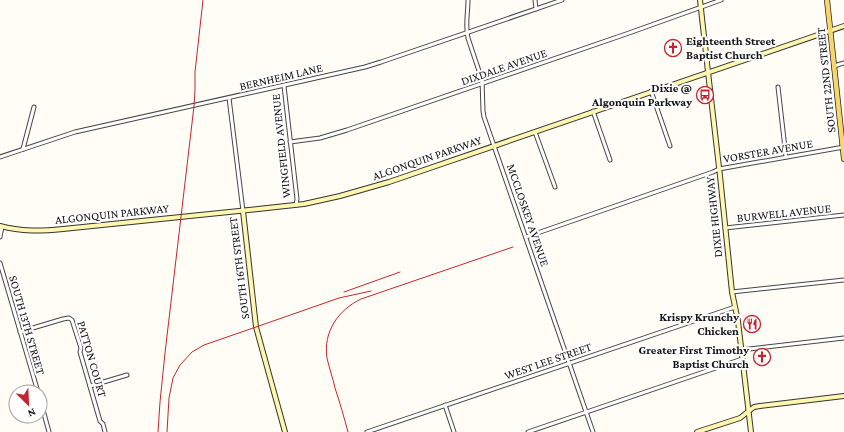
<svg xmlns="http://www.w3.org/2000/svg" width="844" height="432" font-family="'Crimson Pro',serif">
<rect width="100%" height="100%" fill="#fffdf5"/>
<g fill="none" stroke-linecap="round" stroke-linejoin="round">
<!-- street casing -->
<g stroke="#444" stroke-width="5">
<g id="street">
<path d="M468,0C468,13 465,25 468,38L482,80L483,111L484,117L593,432"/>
<path d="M535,0L536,9"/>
<path d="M834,66L844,63"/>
<path d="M284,86L297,199L296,205"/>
<path d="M778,87L786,157"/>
<path d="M651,91L670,146"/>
<path d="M229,98L243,211"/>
<path d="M593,111L610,160"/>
<path d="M535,132L555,187"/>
<path d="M290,142L320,138L347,130L629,33L721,0"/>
<path d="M23,149L34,107"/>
<path d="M0,157L75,132L365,67L381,62L562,0"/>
<path d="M725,228L844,215"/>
<path d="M0,237L2,227"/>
<path d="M526,237L713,172L719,169L844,147"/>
<path d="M0,263L38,392"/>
<path d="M732,292L844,280"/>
<path d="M20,332L26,330L63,319L69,318L72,320L81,348L80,352L100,421L103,424L105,432"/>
<path d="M741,350L844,338"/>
<path d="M90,386L127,375"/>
<path d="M40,399L49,432"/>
<path d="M445,405L454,432"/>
<path d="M367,432L735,307"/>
<path d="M528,432L742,359"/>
</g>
</g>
<!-- secondary casing -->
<g stroke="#333" stroke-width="6">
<g id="secondary">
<path d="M700,0L708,72L720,176L732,292L738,321L751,432"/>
<path d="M243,211L256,327L285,432"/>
<path d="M0,226C21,232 42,231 63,229L258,209L304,204L340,196L389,182L844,26"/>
<path d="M697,432L740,418L754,407L760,406L844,396"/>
</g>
</g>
<!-- primary casing -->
<g stroke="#222" stroke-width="6">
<path id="primary" d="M827,0L844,159"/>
</g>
<!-- street -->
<use href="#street" stroke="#fff" stroke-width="3"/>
<!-- secondary -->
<use href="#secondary" stroke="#fff6b0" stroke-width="4"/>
<!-- primary -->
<use href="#primary" stroke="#f9d66b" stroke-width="4.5"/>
<!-- rail -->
<g stroke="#c4262e" stroke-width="1">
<path d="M344,292L400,272"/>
<path d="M158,432L160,402L165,353L194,106L195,90V72L203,0"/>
<path d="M167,432L169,398L173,378L180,365L192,352L204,345L256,327L339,298L371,291"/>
<path d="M348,432C344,417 340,403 335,388C333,378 329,368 327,358C323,332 338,310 361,299L513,247"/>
</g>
</g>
<!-- icons -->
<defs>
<g id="church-ring" transform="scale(0.9)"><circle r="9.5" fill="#fff" stroke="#c4262e" stroke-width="1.5"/><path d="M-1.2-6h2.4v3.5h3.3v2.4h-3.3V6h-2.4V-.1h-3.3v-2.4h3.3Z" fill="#c4262e"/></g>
<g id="bus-ring" transform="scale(0.9)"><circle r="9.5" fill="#fff" stroke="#c4262e" stroke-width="1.5"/><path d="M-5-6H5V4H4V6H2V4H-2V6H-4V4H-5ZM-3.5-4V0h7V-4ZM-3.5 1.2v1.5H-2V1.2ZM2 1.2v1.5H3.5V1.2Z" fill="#c4262e"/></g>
<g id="restaurant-ring" transform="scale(0.9)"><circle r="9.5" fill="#fff" stroke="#c4262e" stroke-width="1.5"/><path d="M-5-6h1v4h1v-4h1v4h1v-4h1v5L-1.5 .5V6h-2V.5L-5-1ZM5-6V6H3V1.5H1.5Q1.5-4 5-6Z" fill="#c4262e"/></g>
</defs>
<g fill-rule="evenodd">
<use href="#church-ring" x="673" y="48"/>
<use href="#bus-ring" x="705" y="95"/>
<use href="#restaurant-ring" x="752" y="324"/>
<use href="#church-ring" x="762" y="357"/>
</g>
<g text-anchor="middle" stroke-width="4" stroke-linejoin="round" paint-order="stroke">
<!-- poi labels -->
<g font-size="12" font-weight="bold" fill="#111" stroke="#fff" text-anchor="end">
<text x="686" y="45" text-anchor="start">Eighteenth Street<tspan x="686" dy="14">Baptist Church</tspan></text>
<text x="692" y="92">Dixie @<tspan x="692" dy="14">Algonquin Parkway</tspan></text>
<text x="739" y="321">Krispy Krunchy<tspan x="739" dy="14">Chicken</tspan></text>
<text x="749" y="354">Greater First Timothy<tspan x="749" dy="14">Baptist Church</tspan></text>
</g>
<!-- street labels -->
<g font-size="12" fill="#111" stroke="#fff">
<text transform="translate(504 67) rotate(-19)" y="4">DIXDALE AVENUE</text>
<text transform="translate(281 77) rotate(-13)" y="4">BERNHEIM LANE</text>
<text transform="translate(826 80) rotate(-96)" y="4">SOUTH 22ND STREET</text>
<text transform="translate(281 146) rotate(-96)" y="4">WINGFIELD AVENUE</text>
<text transform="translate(768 151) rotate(-10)" y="4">VORSTER AVENUE</text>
<text transform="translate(427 158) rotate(-19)" y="4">ALGONQUIN PARKWAY</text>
<text transform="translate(784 213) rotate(-6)" y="4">BURWELL AVENUE</text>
<text transform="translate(112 214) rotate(-6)" y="4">ALGONQUIN PARKWAY</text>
<text transform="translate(528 215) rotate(71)" y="4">MCCLOSKEY AVENUE</text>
<text transform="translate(714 217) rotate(-96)" y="4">DIXIE HIGHWAY</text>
<text transform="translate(239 268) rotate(-97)" y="4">SOUTH 16TH STREET</text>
<text transform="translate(27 325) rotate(74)" y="4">SOUTH 13TH STREET</text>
<text transform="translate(92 359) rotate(74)" y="4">PATTON COURT</text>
<text transform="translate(548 361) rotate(-19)" y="4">WEST LEE STREET</text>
</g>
</g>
<!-- north arrow -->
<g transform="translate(28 404) rotate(156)"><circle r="19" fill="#ffffff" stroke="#a0a0a0"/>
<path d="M0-3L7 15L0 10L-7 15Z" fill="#c4262e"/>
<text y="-6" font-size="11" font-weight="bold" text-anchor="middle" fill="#111111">N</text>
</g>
</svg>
